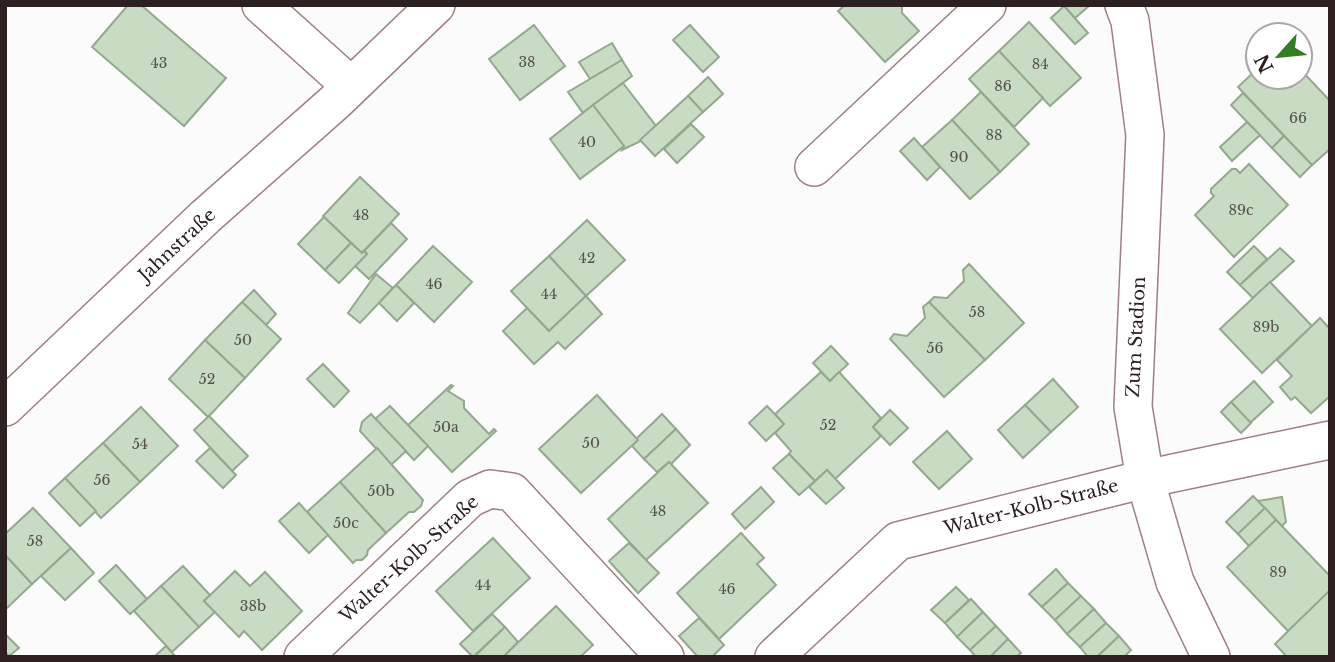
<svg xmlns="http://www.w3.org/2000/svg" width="1335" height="662" font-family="'Libre Baskerville',serif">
<rect width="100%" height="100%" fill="#fbfbfb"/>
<!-- building -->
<g fill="#c7dcc3" stroke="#94a890" stroke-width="2">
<path d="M128,5H141L226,78L184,126L92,47Z"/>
<path d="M845,5H902V13L919,31L885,62L838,11Z"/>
<path d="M1063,5H1088L1089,6L1075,18Z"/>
<path d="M1064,6L1088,33L1075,44L1051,18Z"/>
<path d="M1029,22L1081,78L1050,106L999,51Z"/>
<path d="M534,25L565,66L520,100L489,59Z"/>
<path d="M690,25L719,57L703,72L673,40Z"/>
<path d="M612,43L622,60L590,79L579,62Z"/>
<path d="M999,51L1043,98L1014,127L969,79Z"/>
<path d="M622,60L632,76L583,113L568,92Z"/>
<path d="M1258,68V77H1300V69L1330,101V149L1312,165L1238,87Z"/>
<path d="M708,77L723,94L703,112L688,96Z"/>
<path d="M623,83L656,126L641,141L622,150L624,146L593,105Z"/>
<path d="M981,92L1029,144L1000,172L952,120Z"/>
<path d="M1243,93L1284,136L1272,148L1231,105Z"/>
<path d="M688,96L703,112L655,156L640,140Z"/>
<path d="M593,105L624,146L580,179L550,139Z"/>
<path d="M952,120L1000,172L970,199L922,147Z"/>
<path d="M1247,122L1260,135L1232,161L1220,147Z"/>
<path d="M691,124L704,137L677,163L664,149Z"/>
<path d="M1284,136L1312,165L1300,177L1272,148Z"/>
<path d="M914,138L940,167L927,180L900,151Z"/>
<path d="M1249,164L1288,205L1234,257L1195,215L1214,196L1211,193V189L1232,169H1236L1240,173Z"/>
<path d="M360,177L399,214L362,253L323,216Z"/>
<path d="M324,217L351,243L325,270L298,244Z"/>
<path d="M587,220L625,260L586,296L549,256Z"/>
<path d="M391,223L407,239L369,279L355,266L367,254L364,251Z"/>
<path d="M351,243L362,253L364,251L367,254L339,283L325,270Z"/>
<path d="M433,246L472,282L434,322L396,285Z"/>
<path d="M1254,246L1267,259L1240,285L1227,272Z"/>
<path d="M1280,248L1294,261L1253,298L1240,285Z"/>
<path d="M549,256L586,296L549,331L511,291Z"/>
<path d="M969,264L1024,323L985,360L929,302L934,297L947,298L964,281L963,270Z"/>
<path d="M376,274L393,288L360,323L348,313Z"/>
<path d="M1270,282L1312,326L1262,373L1220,329Z"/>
<path d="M396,285L414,303L397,321L379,303Z"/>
<path d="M254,290L276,314L266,325L242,302Z"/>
<path d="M586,296L602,314L565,349L558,342L534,364L503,331L527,308L549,331Z"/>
<path d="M242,302L281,339L245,378L205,340Z"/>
<path d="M929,302L985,360L944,397L890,339L894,334L907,336L925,318L923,307Z"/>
<path d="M1320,318L1330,329V396L1311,413L1295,397L1291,400L1280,387L1292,376L1277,360Z"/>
<path d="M205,340L245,378L208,417L169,379Z"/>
<path d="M831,346L848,364L830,381L813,363Z"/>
<path d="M323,364L349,391L334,407L307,379Z"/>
<path d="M821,372L830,381L839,372L881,418L873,427L881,436L835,479L827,470L815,481L789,454L791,451L775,433L784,424L775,414Z"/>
<path d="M1053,379L1078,407L1051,432L1025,405Z"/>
<path d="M1254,381L1273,402L1250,423L1231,402Z"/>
<path d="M451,385L453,386L448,391L464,401V408L489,434L494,429L496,431L452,472L408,425Z"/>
<path d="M597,395L638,440L581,493L539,449Z"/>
<path d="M1231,402L1251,423L1241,433L1221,412Z"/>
<path d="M1025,405L1051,432L1023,458L998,430Z"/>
<path d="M390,406L428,446L414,460L375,419Z"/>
<path d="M767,406L784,424L766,441L749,423Z"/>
<path d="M141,407L178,446L140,482L103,443Z"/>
<path d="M890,410L908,428L890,445L873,427Z"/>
<path d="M371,414L406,451L391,465L360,431L362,422Z"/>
<path d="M662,414L676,429L644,459L632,446L638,440L637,438Z"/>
<path d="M209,416L248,456L232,471L194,430Z"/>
<path d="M676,429L690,445L671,464L669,462L657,472L644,459Z"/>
<path d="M947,431L972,459L939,489L913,462Z"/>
<path d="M103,443L140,482L101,518L65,478Z"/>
<path d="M210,448L236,475L223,488L196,461Z"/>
<path d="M377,448L423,500L421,506L414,512H409L386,533L340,482Z"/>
<path d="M789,454L815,481L799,495L773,468Z"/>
<path d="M669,462L708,503L646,560L608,519Z"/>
<path d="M827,470L844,488L826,504L809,487Z"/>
<path d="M65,478L96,511L80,526L49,493Z"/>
<path d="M340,482L386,533L368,550L367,555L362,560H356L353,563L307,512Z"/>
<path d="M761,487L774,502L745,529L732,514Z"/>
<path d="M1253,496L1265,508L1238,534L1226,522Z"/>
<path d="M1282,497L1286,522L1282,526L1258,501Z"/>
<path d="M299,503L328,535L309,553L279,521Z"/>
<path d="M33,508L71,548L32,584L5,555V534Z"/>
<path d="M1265,508L1276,520L1249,546L1238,534Z"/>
<path d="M1276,520L1330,576V591L1288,631L1227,567Z"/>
<path d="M741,533L764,558L757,564L776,585L719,639L677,593Z"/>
<path d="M493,538L530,578L473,631L436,591Z"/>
<path d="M629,543L659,573L638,593L609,561Z"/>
<path d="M71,548L94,573L65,600L41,576Z"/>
<path d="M5,555L32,584L5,610Z"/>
<path d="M116,565L147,599L130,614L99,581Z"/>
<path d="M183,566L210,595L204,601L215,612L199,627L161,586Z"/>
<path d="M1056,569L1068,583L1042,607L1029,594Z"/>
<path d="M235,571L250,586L265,572L302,611L262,650L244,631L239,637L204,601Z"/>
<path d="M1068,583L1081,596L1055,620L1042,607Z"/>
<path d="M161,586L199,627L172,652L134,611Z"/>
<path d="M956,587L969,600L945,623L931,610Z"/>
<path d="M1329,591L1330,657H1287L1275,644Z"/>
<path d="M1081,596L1094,609L1067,634L1055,620Z"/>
<path d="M971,599L983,612L957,637L945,623Z"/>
<path d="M556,606L593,645L580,657H503Z"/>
<path d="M1094,609L1106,623L1080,647L1067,634Z"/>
<path d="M983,612L996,626L970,650L957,637Z"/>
<path d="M492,614L505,627L473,657L460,644Z"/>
<path d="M699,618L724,645L712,657H698L679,636Z"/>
<path d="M1106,623L1119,636L1097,657H1088L1080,647Z"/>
<path d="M996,626L1008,639L990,657H976L970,650Z"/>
<path d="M505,627L518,642L503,657H474Z"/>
<path d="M5,634L19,648L9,656L5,651Z"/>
<path d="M1119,636L1131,650L1124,657H1097Z"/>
<path d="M1008,639L1021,653L1016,657H990Z"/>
<path d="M166,646L176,657H154Z"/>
</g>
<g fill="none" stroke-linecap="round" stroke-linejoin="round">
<!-- minor casing -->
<g stroke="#a07f82" stroke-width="40">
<g id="minor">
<path d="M261,5L351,86"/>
<path d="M1124,5L1130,21L1145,135L1133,407L1145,479L1175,582L1211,657"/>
<path d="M814,167L987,5"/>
<path d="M5,407L205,217L335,102L436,5"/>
<path d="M303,657L470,498L490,489L512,492L665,657"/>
<path d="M774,657L898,541L1145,479L1330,440"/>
</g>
</g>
<!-- minor -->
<use href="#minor" stroke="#fff" stroke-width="37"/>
</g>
<g text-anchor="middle" stroke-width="5" stroke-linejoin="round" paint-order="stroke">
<!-- number labels -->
<g font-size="14" fill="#544f4a">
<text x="527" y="67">38</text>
<text x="159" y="68">43</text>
<text x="1040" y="69">84</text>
<text x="1003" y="91">86</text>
<text x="1298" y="123">66</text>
<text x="994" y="140">88</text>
<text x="587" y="147">40</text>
<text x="959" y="162">90</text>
<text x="1241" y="215">89c</text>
<text x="361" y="220">48</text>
<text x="587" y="263">42</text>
<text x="434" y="289">46</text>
<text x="549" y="299">44</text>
<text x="977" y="317">58</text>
<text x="1266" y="332">89b</text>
<text x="243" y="345">50</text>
<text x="935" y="353">56</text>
<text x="207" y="384">52</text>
<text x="828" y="430">52</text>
<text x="446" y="432">50a</text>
<text x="591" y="448">50</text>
<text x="140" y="449">54</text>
<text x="102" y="485">56</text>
<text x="381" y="496">50b</text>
<text x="658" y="516">48</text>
<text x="346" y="528">50c</text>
<text x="35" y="546">58</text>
<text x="1278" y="577">89</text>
<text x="483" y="590">44</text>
<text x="727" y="594">46</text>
<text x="253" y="611">38b</text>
</g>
<!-- street labels -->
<g font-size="18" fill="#2d2021" stroke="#fff">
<text transform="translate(177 245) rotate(-43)" y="6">Jahnstraße</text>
<text transform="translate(1136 337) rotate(-87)" y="6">Zum Stadion</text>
<text transform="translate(1031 507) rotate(-14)" y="6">Walter-Kolb-Straße</text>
<text transform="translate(409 559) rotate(-42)" y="6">Walter-Kolb-Straße</text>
</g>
</g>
<!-- border -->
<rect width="1335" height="662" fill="none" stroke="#2d2021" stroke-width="14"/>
<!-- north arrow -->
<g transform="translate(1279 56) rotate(243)"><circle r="33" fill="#ffffff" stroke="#aba6a6" stroke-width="2"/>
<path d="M0-5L12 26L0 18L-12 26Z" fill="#337d24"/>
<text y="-10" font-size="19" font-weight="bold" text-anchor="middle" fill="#2d2021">N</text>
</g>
</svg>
